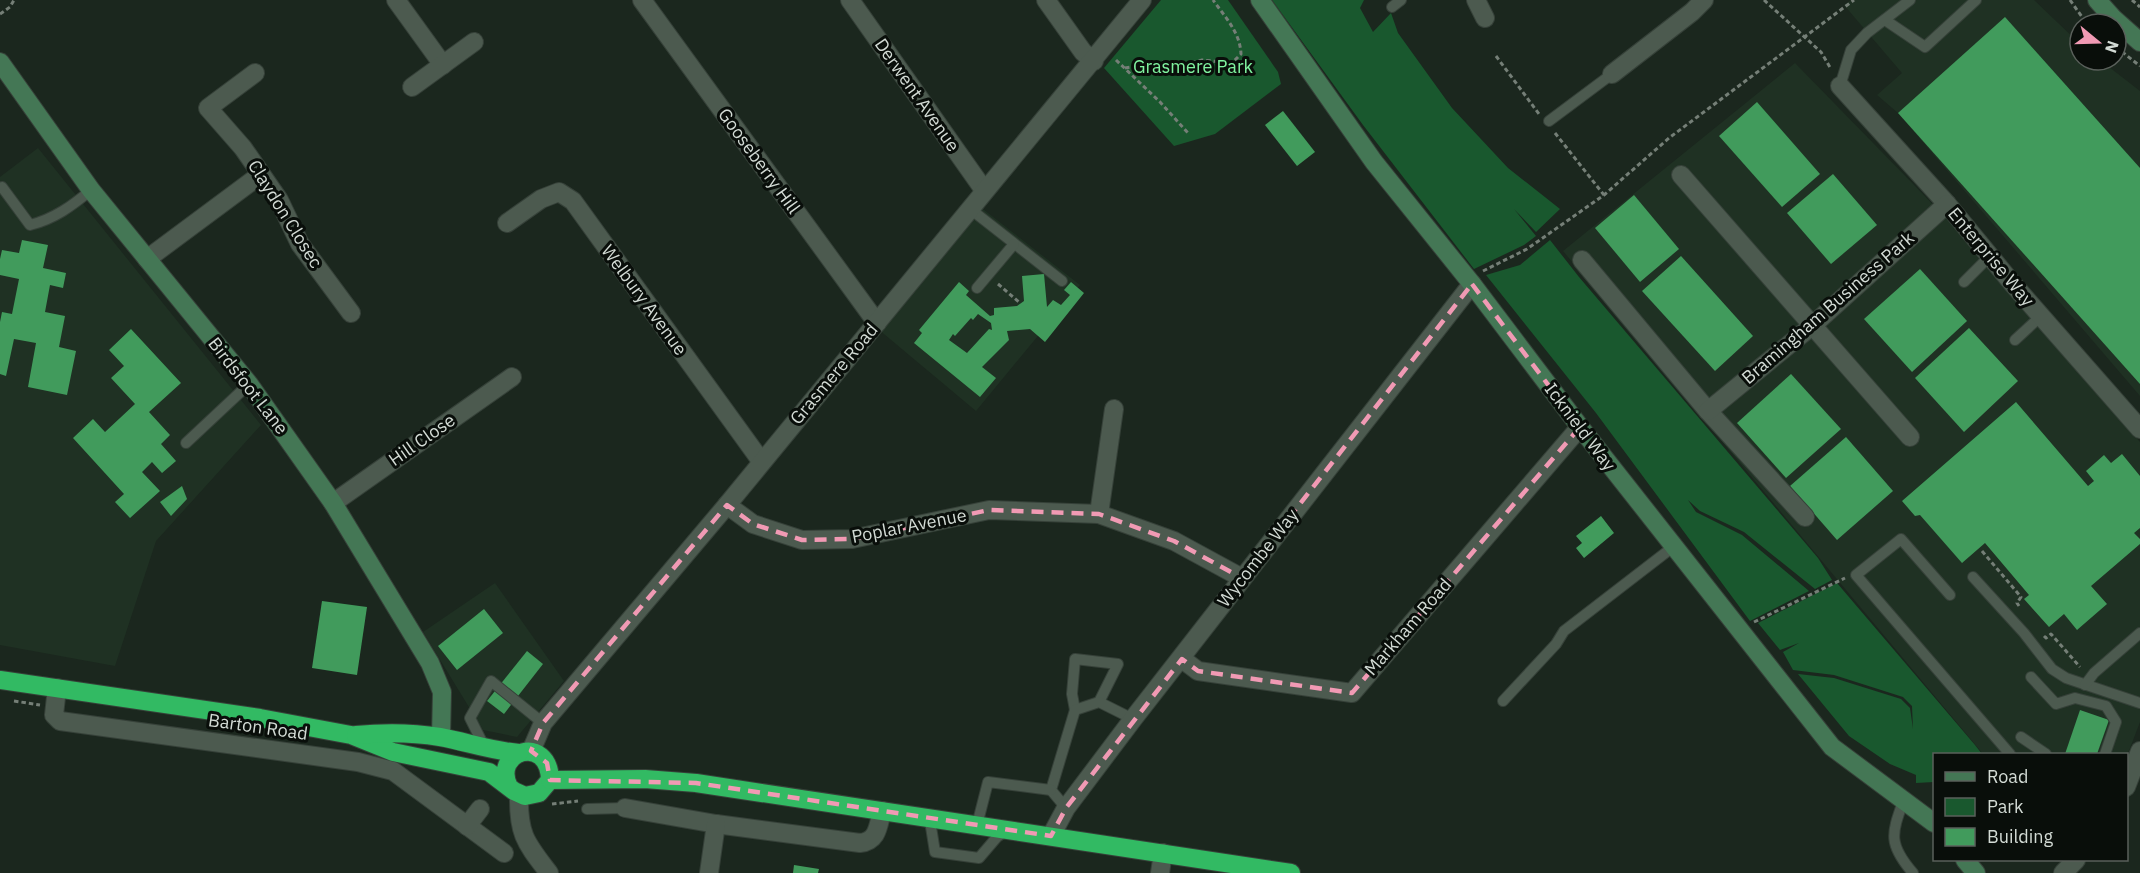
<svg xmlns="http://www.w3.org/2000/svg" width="2140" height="873" font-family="'IBM Plex Sans',sans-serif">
<rect width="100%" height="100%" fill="#1b271e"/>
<!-- built -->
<g fill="#1f3123">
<path d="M1851,0H2034L2080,44V60H2100L2140,91V396L1898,113L1877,95L1902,73L1844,5Z"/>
<path d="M1795,63L1955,227L2140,442V722L2127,756L1983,754L1563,251Z"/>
<path d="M38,148L261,425L156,541L115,666L0,645V177Z"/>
<path d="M979,206L1080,285L976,411L878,329Z"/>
<path d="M495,583L564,681L517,737L483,730L423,632Z"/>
</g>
<!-- green -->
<g fill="#19582e">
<path d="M1161,0H1228L1278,72L1281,84L1215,134L1174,146L1104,68Z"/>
<path d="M1272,0H1364L1360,8L1373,32L1391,13L1398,33L1452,108L1508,168L1560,209L1536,232L1514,209L1536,236L1524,245L1474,269L1363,125Z"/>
<path d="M1550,240L1579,277L1818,558L1832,580L1815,589L1744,532L1700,511L1688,500L1696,512L1742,535L1809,591L1750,621L1596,413L1486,275L1520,265Z"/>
<path d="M1837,583L1975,745L1982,754H1934V782L1916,783V775L1890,764L1849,736L1798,674L1834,678L1901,699L1910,708L1913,729L1912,706L1903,697L1834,675L1793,670L1783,652L1799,643L1780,650L1758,623Z"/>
</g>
<!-- building -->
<g fill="#419b5c" fill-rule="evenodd">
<path d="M2005,17L2140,168V384L1898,113Z"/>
<path d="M1757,102L1820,174L1782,207L1719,136Z"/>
<path d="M1283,111L1315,152L1297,166L1265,125Z"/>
<path d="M1833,174L1877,225L1831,264L1787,213Z"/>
<path d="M1634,195L1679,249L1640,282L1595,228Z"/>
<path d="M22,240L48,245L43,268L66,273L63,288L50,285L45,312L65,316L59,347L76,351L67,395L28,387L36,343L14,339L6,376L0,374V322L2,312L12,314L19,279L0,275V259L2,250L19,253Z"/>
<path d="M1681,256L1753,336L1715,371L1642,291Z"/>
<path d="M1920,269L1967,321L1912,372L1864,319Z"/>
<path d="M1044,274L1047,307L1053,300L1061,305L1070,295L1064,290L1071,282L1084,293L1045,342L1030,329L1007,331L1009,340L982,367L996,378L980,397L914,343L922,333L919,330L959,282L969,291L966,295L990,316L994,315V308L1017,306L1024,301L1022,276ZM978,314L991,323L992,330L989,329L967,353L949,340L953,334L955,336L971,318L973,320Z"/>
<path d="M1969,328L2018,381L1964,432L1915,378Z"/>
<path d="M131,329L181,383L149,412L170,435L161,444L176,461L162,473L152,462L142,472L160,491L130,518L115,502L124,494L73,438L93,419L105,432L135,404L111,378L124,366L109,350Z"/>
<path d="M1791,374L1841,429L1786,478L1737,423Z"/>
<path d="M2016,402L2088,486L2094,481L2086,471L2104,455L2111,463L2122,454L2140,476V528L2134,533L2140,539V544L2091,586L2107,604L2077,630L2064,614L2049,627L2024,599L2029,595L1985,543L1962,563L1920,515L1915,516L1902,501Z"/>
<path d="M1846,437L1893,491L1837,540L1790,486Z"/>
<path d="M182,486L187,499L171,516L160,502Z"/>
<path d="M1601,516L1614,533L1584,558L1576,548L1582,543L1576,536Z"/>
<path d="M322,601L367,607L357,675L312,668Z"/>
<path d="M484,609L503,633L457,670L438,646Z"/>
<path d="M527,651L543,664L504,714L487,701Z"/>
<path d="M2080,710L2109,720L2097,754H2065Z"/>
<path d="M794,865L819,869L818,873H793Z"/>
</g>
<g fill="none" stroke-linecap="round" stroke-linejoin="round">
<!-- lane casing -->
<g stroke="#364139" stroke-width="12">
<g id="lane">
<path d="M1392,7L1401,0"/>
<path d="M1885,20L1925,47L1976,0"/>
<path d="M1840,86L1851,50L1867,33L1910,0"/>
<path d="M1549,121L1612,74"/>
<path d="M2,187L30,225C54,219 72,206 91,190"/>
<path d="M969,208L1062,281"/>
<path d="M1964,282L1990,256"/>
<path d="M977,288L1014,244"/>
<path d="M2015,340L2041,316"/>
<path d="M186,443L249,384"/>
<path d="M1973,577L2024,633L2052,669L2066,678L2140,703"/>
<path d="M1950,595L1901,539L1856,575L2010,754"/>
<path d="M2031,677L2056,704L2075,698L2106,706L2116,722L2105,754"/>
<path d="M2085,685L2094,673L2140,633"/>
<path d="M1503,701L1556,644L1564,631L1673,547"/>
<path d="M1075,710L1072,694L1075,659L1118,664L1099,702"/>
<path d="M2021,737L2046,754"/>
<path d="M485,748L470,718L491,681L543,723"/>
<path d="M1904,799C1892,833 1887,843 1913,873"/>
<path d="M1066,808L1051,790L1075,710L1099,702L1133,719"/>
<path d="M587,809L625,808"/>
<path d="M928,818L931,827L935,852L979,858L997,837L1007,830"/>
<path d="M977,825L988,782L1051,790"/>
</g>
</g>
<!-- street casing -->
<g stroke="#364139" stroke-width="20">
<g id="street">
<path d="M396,0L443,65"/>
<path d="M642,0L877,323"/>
<path d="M850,0L984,190"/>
<path d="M1046,0L1083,52L1094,61"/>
<path d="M1476,0L1485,18"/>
<path d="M255,73L208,108L243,148L279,200L300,244L351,313"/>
<path d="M1612,74L1692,12L1704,0"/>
<path d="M1840,86L1947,204L2012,283L2140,429"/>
<path d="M412,87L474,42"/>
<path d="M1681,175L1910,437"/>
<path d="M507,223L541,199L559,192L573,201L761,461"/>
<path d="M147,259L260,175"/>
<path d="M1582,260L1708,411L1805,517"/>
<path d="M1708,411L1813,325L1947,204"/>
<path d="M333,503L512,377"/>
<path d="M727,505L753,524L802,540L852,539L989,510L1099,514L1174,541L1242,578"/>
<path d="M1099,514L1114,409"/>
<path d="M1182,659L1198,671L1352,693L1580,427"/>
<path d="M57,688L54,715L60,721L358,762L393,771L504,853"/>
<path d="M531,751L543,723L727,505L1142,0"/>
<path d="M2126,787L2140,751"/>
<path d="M519,794C518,835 526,843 549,873"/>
<path d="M625,808L716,824L860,843C878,841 878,826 882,811"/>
<path d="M467,826L480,809"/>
<path d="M1051,836L1066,808L1133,719L1472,284"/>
<path d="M709,873L716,824"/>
<path d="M1160,873L1163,853"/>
<path d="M2063,873L2076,860"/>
</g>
</g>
<!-- secondary casing -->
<g stroke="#364139" stroke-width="20">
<g id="secondary">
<path d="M1260,0L1374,162L1472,284L1580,427L1832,747L1934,823"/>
<path d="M2097,0L2113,18L2140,42"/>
<path d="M0,62L91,190L249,384L333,503L430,663L442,692L441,737"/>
<path d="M1965,860L1976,873"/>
</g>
</g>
<!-- highway casing -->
<g stroke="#364139" stroke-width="20">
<g id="highway">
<path d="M0,680L260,718L351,735L393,752L489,772L514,791L525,796L539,793L550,780C549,733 491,751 509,787"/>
<path d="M356,735C386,732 410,732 440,737C467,742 492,751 519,753"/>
<path d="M550,780L645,779L696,783L1291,873"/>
</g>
</g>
<!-- path -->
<g stroke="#757f77" stroke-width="3" stroke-dasharray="4.5 3" stroke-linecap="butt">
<path d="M1764,0L1821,52L1831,69"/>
<path d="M2070,0L2087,24"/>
<path d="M2132,0L2140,7"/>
<path d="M0,14L10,7L14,0"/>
<path d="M2116,47L2140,66"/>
<path d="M1496,56L1539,114"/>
<path d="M1116,60L1160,102L1188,133"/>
<path d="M1125,68L1162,62L1183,65L1202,60L1232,63L1241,54C1240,32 1225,17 1213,0"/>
<path d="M1555,133L1604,195"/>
<path d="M1483,271L1527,249L1604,195L1669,138L1854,0"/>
<path d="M998,284L1020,303"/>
<path d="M1982,551L2021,597L2017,603L2019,606"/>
<path d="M1754,622L1845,578"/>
<path d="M2044,636L2046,638L2051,634L2080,667"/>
<path d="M14,701L40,705"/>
<path d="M552,804L578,801"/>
</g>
<!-- lane -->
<use href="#lane" stroke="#4c5a4f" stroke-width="10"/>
<!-- street -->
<use href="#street" stroke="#4c5a4f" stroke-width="18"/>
<!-- secondary -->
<use href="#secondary" stroke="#475" stroke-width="18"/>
<!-- highway -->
<use href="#highway" stroke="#32ba63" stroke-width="18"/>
</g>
<!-- marked area -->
<path fill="none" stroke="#f19ab4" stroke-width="4.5" stroke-dasharray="12 8" stroke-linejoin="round" d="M1472,284L1580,427L1352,693L1198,671L1182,659L1066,808L1051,836L696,783L550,780L547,763L531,751L543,723L727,505L753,524L802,540L852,539L989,510L1099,514L1174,541L1242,578Z"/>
<g text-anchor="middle" stroke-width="6" stroke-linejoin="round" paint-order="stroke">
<!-- park labels -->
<g font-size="18" fill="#81f4a0" stroke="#090e0a">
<text x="1193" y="73">Grasmere Park</text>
</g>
<!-- street labels -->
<g font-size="18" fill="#d3dbd5" stroke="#090e0a">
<text transform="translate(917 95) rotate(55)" y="6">Derwent Avenue</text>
<text transform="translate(759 161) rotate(54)" y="6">Gooseberry Hill</text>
<text transform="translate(285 214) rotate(58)" y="6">Claydon Closec</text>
<text transform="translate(1991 257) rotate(50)" y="6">Enterprise Way</text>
<text transform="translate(644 300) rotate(54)" y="6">Welbury Avenue</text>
<text transform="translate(1828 308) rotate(-41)" y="6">Bramingham Business Park</text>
<text transform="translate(834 374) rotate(-50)" y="6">Grasmere Road</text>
<text transform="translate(248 386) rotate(52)" y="6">Birdsfoot Lane</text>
<text transform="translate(1580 427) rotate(53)" y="6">Icknield Way</text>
<text transform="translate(422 440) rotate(-35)" y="6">Hill Close</text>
<text transform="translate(909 526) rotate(-11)" y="6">Poplar Avenue</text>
<text transform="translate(1258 558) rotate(-52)" y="6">Wycombe Way</text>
<text transform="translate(1408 627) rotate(-49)" y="6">Markham Road</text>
<text transform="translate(258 727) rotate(8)" y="6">Barton Road</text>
</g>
</g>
<!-- legend -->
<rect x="1933" y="753" width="195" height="108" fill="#090e0a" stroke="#5a605b" stroke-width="1.5"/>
<rect x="1945" y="772" width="30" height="9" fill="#447755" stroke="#5a605b" stroke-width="1.5"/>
<text x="1987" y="783" font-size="18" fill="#d3dbd5">Road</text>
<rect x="1945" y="798" width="30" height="18" fill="#19582e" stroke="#5a605b" stroke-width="1.5"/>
<text x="1987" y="813" font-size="18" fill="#d3dbd5">Park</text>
<rect x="1945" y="828" width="30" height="18" fill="#419b5c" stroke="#5a605b" stroke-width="1.5"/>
<text x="1987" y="843" font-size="18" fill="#d3dbd5">Building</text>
<!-- north arrow -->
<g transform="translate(2098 42) rotate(109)"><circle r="28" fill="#090e0a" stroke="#5a605b" stroke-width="1.5"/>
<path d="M0-4.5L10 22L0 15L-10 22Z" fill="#f19ab4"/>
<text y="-9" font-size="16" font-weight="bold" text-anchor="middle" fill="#d3dbd5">N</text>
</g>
</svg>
